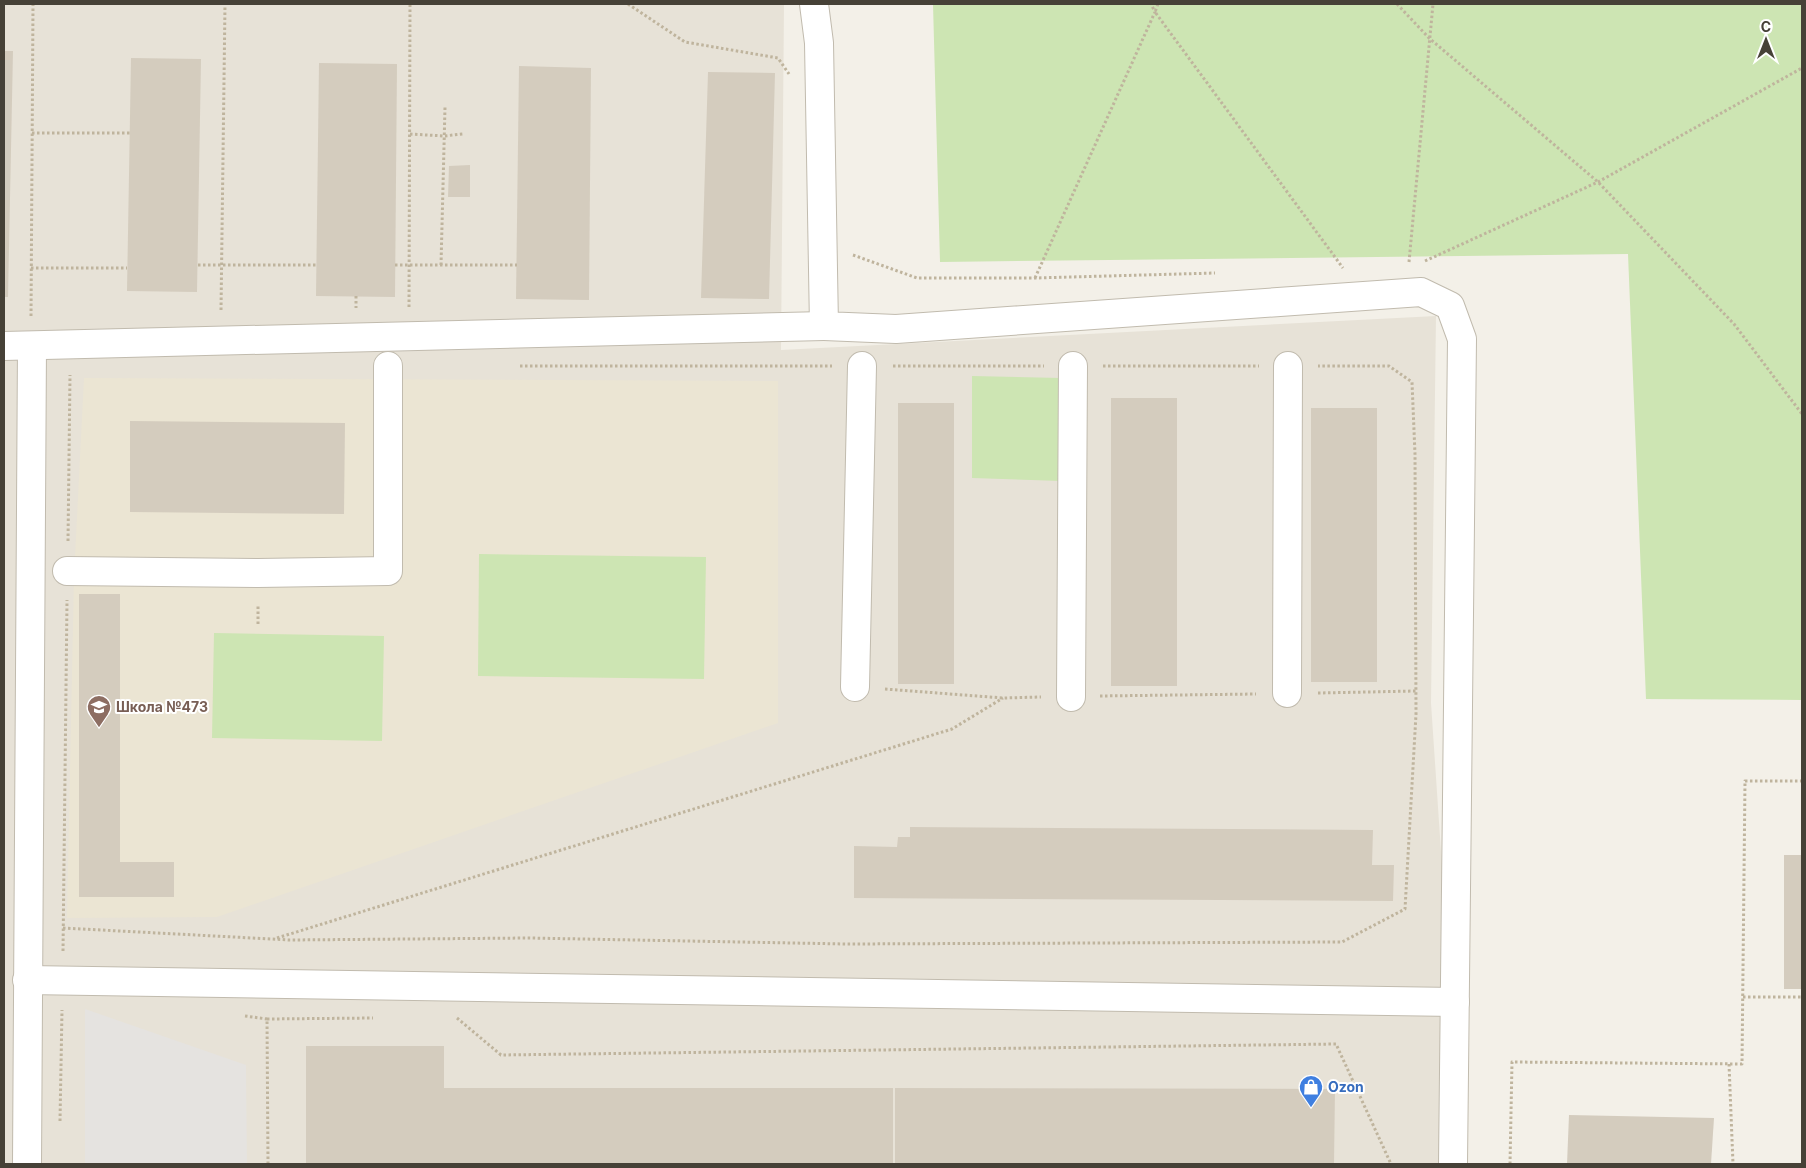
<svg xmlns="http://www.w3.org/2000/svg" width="1806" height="1168" font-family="Inter,sans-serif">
<rect width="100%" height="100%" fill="#f3f0e8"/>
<!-- residential -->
<path fill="#e7e2d7" d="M4,4H784L781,350L1436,316L1431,703L1462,1164H4Z"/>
<!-- education -->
<path fill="#ebe5d3" d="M84,378L778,381V723L217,917L67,918L74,577Z"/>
<!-- green -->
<g fill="#cde5b3">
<path d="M933,4H1802V700L1646,699L1628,254L940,262Z"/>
<path d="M972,376L1061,378V481L972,478Z"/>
<path d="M479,554L706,557L704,679L478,676Z"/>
<path d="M214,633L384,636L382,741L212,738Z"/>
</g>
<!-- parking -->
<path fill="#e5e3e0" d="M85,1009L246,1065L247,1164H85Z"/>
<!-- building -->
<g fill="#d4ccbe">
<path d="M4,51H13L8,297H4Z"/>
<path d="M131,58L201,59L197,292L127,291Z"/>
<path d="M319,63L397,64L395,297L316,296Z"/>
<path d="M519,66L591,68L589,300L516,299Z"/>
<path d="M708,72L775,73L769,299L701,298Z"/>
<path d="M470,165V197H448L449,166Z"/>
<rect x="1111" y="398" width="66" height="288"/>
<rect x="898" y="403" width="56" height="281"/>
<rect x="1311" y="408" width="66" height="274"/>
<path d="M130,421L345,423L344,514L130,512Z"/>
<path d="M79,594H120V862H174V897H79Z"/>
<path d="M910,827L1373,830L1372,865H1394L1393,901L854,898V846L897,847L898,837H910Z"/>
<rect x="1784" y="855" width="18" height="134"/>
<path d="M306,1046H444V1088H893V1164H306Z"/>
<path d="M895,1088L1335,1089L1334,1164H895Z"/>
<path d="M1569,1115L1714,1118L1711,1164H1567Z"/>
</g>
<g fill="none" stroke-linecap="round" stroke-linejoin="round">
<!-- minor casing -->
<g stroke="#c1bbae" stroke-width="30">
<g id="minor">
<path d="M814,4L819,43L824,326L896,329L1421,292L1450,306L1462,339L1453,1164"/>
<path d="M4,346L824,326"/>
<path d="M67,571L258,573L388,571V366"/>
<path d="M855,687L862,366"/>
<path d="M1287,693L1288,366"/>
<path d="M1071,697L1073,366"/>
<path d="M27,980L1455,1002"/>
<path d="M27,1164L32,346"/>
</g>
</g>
<!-- path -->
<g stroke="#bfb49d" stroke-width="3" stroke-dasharray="2.5 2.5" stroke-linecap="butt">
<path d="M628,4L685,42L778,58L789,74"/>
<path d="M1158,4L1155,12L1343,268"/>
<path d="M1397,4L1429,38L1598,182L1734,324L1802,414"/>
<path d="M32,133H130"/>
<path d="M410,134L444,136L463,134"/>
<path d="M853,255L917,278H1035L1215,273"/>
<path d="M1425,261L1598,182L1802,68"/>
<path d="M1409,262L1433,4"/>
<path d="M198,265H316"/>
<path d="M395,265H517"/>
<path d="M441,265L445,107"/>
<path d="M31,268H127"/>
<path d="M1035,278L1155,12L1151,4"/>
<path d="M356,296V308"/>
<path d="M409,307L410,4"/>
<path d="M221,310L225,4"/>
<path d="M31,316L33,4"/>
<path d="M520,366H832"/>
<path d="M893,366H1044"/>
<path d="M1103,366H1259"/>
<path d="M68,541L70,375"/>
<path d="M258,624V604"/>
<path d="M885,689L1003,698L1041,697"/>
<path d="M1318,693L1416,691"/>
<path d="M1100,696L1256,694"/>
<path d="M63,928L290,940L529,938L846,944L1342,942L1405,909L1416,714L1415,454L1412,382L1389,366H1318"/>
<path d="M277,938L952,729L1003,698"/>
<path d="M63,951L67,600"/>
<path d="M1743,997H1802"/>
<path d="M245,1016L267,1019"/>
<path d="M457,1018L501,1055L1336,1044L1391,1164"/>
<path d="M1729,1064L1733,1164"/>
<path d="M60,1121L62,1010"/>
<path d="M268,1164L267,1019L373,1018"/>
<path d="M1510,1164L1512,1062L1742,1064L1745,781H1802"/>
</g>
<!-- minor -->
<use href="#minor" stroke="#fff" stroke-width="28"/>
</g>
<!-- icons -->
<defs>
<g id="school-pin" transform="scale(1.25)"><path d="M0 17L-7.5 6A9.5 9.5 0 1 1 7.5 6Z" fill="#8d6e63" stroke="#fff"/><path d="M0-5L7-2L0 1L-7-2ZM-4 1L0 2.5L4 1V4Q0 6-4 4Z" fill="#fff"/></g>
<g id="shop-pin" transform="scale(1.25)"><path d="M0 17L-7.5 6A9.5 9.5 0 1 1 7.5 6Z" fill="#3f7fe0" stroke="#fff"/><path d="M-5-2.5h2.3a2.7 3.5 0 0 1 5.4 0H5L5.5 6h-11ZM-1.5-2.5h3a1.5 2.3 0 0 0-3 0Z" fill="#fff"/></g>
</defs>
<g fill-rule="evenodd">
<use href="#school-pin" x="99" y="707"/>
<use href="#shop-pin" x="1311" y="1087"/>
</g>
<g text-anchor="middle" stroke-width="4" stroke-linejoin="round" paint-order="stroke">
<!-- education labels -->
<g font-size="14" font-weight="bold" fill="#785e54" stroke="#fff" text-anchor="start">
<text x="116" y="712">Школа №473</text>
</g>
<!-- shop labels -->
<g font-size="14" font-weight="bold" fill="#366cbe" stroke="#fff" text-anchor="start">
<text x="1328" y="1092">Ozon</text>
</g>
</g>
<!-- border -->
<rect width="1806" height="1168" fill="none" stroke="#464137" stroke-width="10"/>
<!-- north arrow -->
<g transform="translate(1766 40)" stroke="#ffffff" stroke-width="4" paint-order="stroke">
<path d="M0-4L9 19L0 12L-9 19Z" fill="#464137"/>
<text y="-8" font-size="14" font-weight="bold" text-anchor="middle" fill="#464137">С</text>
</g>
</svg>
